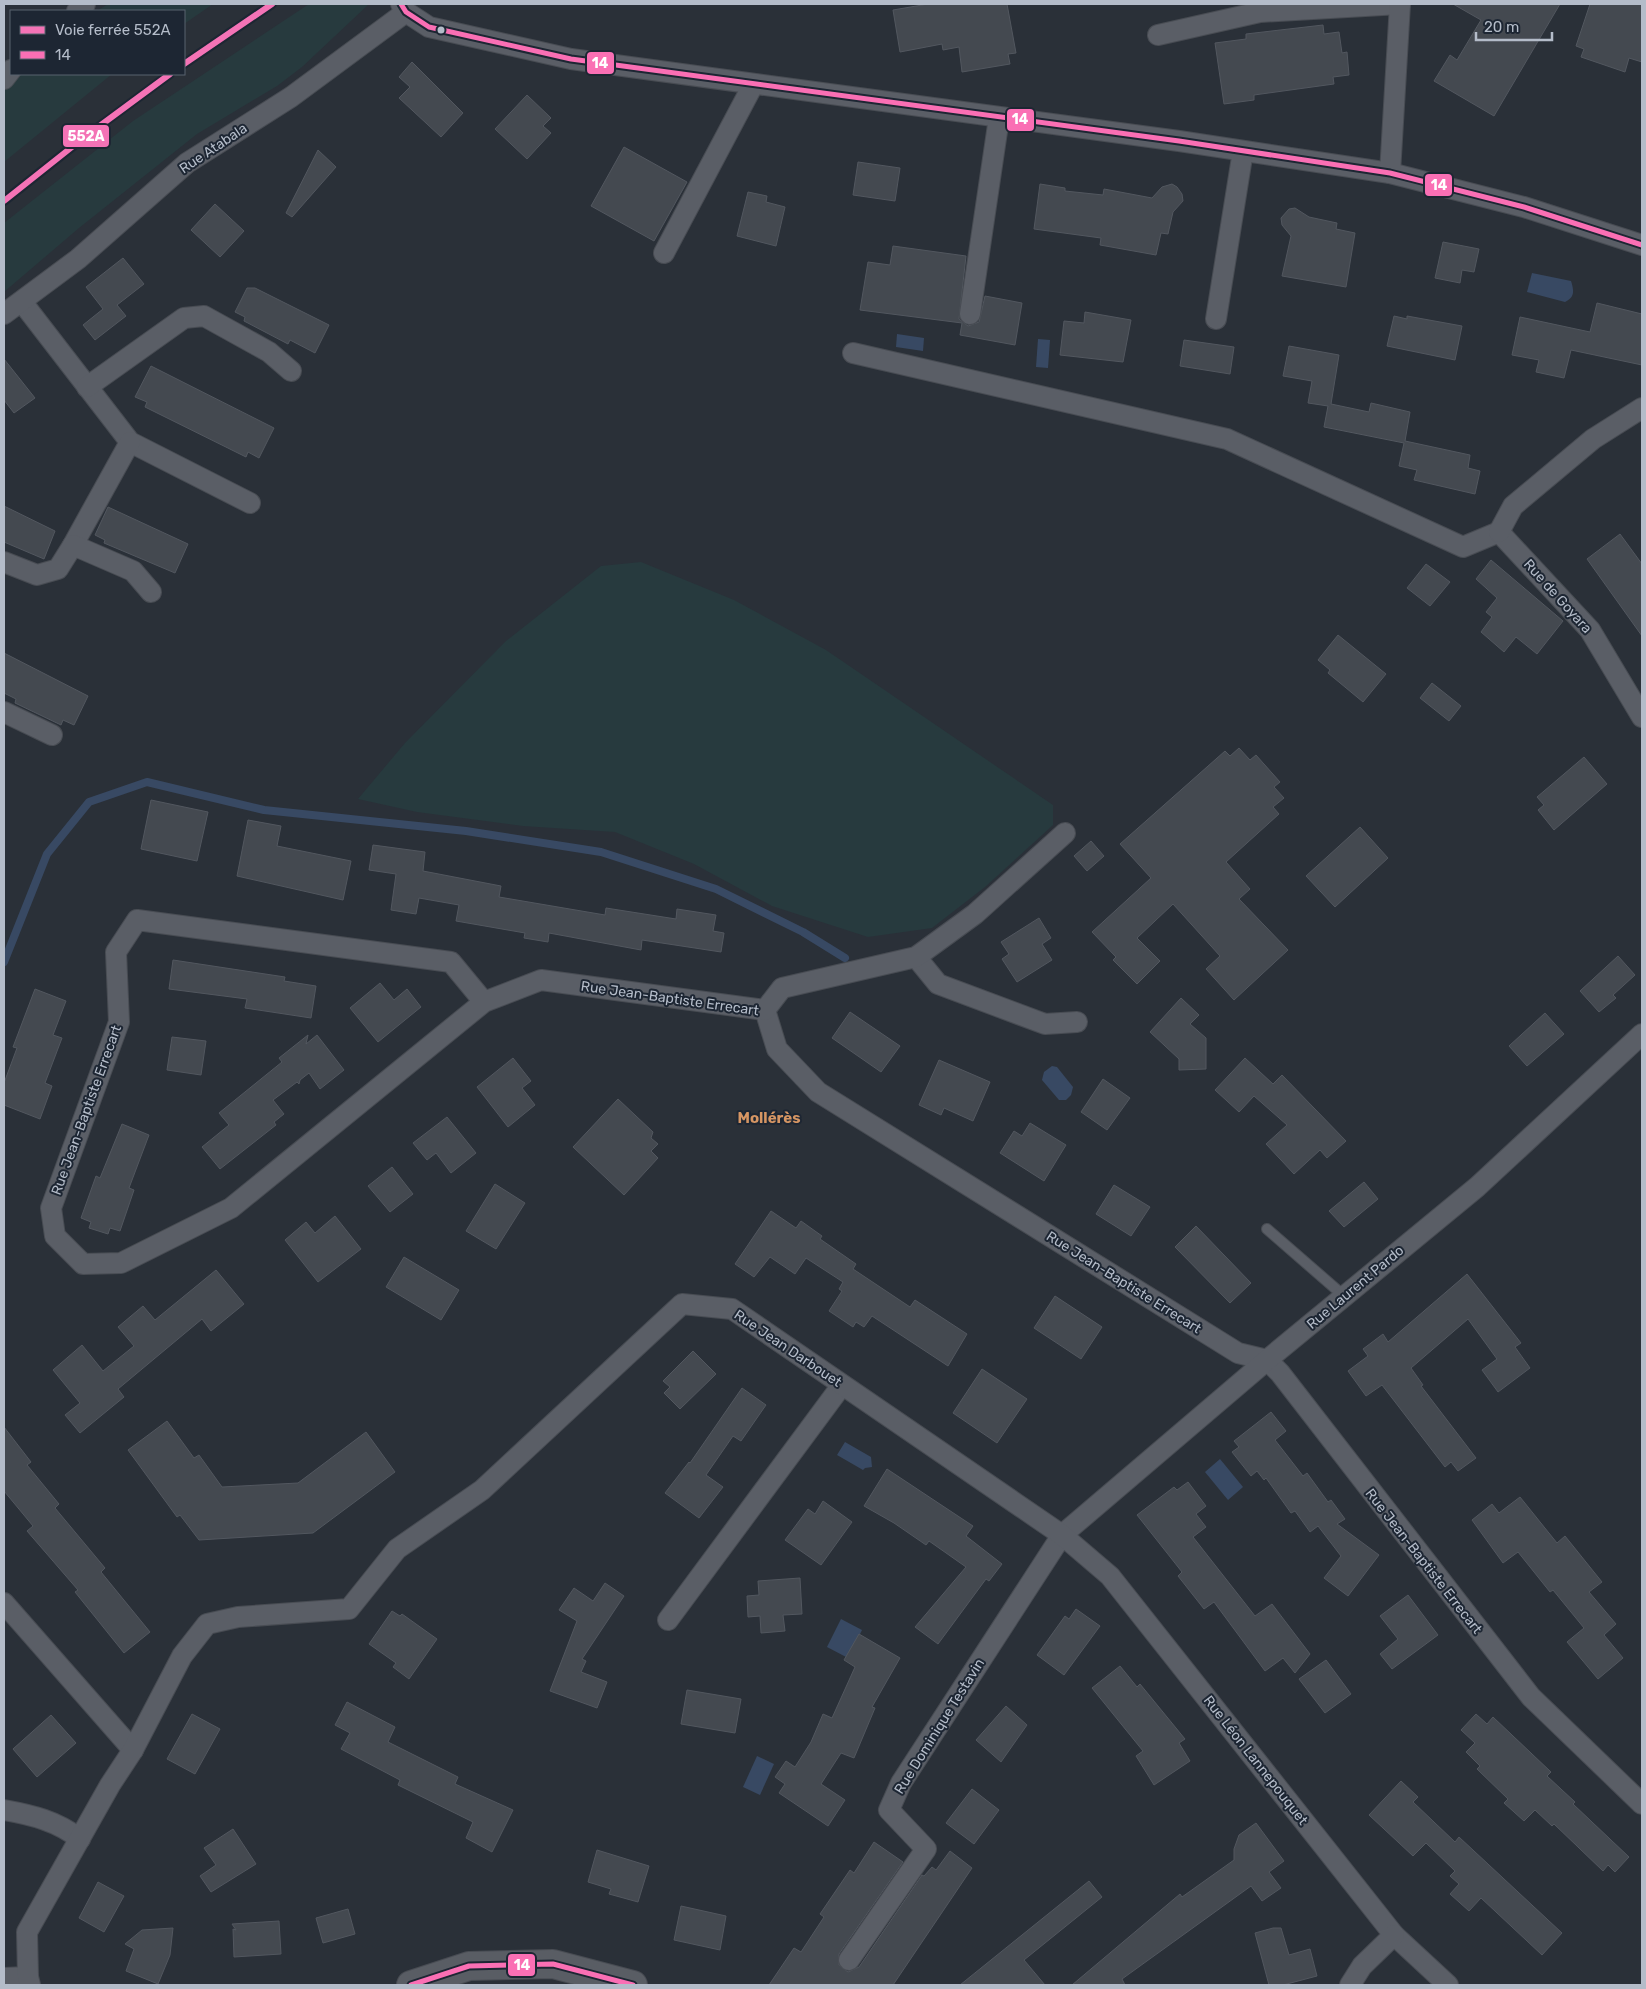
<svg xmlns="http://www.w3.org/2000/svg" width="1646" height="1989" font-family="Rubik,sans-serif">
<rect width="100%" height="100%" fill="#2a3038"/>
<!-- green -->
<g fill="#273a3e">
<path d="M108,4H213L184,24V11H97Z"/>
<path d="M309,4H369L302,67L277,86L197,134L79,228L4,292V223L133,121Z"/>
<path d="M11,74H112L4,162V79Z"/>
<path d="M641,562L734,600L826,650L1053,805V825L985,887L932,928L868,937L772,906L694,864L615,832L523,826L417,812L358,799L405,743L506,641L601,566Z"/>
</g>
<!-- water -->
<g fill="#384963">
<path d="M1532,273L1571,281C1574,291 1575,297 1565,302L1527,292Z"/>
<path d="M897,334L924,338L923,351L896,347Z"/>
<path d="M1038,339L1050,340L1048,368L1036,367Z"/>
<path d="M1052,1066L1057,1067L1073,1087L1071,1095L1066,1100H1059L1042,1080L1044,1072Z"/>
<path d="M845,1442L871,1457L872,1467L865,1468L863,1470L837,1455Z"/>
<path d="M1220,1459L1243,1487L1228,1500L1205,1472Z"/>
<path d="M841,1619L862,1630L848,1658L827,1647Z"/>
<path d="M757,1756L774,1764L760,1795L743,1787Z"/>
</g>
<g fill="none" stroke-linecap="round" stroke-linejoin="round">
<!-- stream -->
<path stroke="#384963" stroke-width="8" d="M4,962L47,854L89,802L147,782L264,810L466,831L601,852L716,889L803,932L845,958"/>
</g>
<!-- building -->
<g fill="#444950" stroke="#52575f">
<path d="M928,4H1007L1016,53L1008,54L1010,64L962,72L959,47L943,50L942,44L900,52L893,10Z"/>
<path d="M1453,4H1560L1494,116L1434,81L1450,55L1457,60L1481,20Z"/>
<path d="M1590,4H1642V62L1629,58L1625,72L1581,57L1584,49L1576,46Z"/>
<path d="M1323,25L1324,34L1339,32L1342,53L1347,52L1349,75L1333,77L1334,84L1254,95V100L1224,104L1215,43L1246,39V34Z"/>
<path d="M412,62L463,113L441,137L399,98L410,87L399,77Z"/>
<path d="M527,95L551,118L543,126L551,133L527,159L495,129Z"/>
<path d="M624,147L687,182L654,241L591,206Z"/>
<path d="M318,150L336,167L292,217L286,213Z"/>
<path d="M858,162L900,168L895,201L853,195Z"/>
<path d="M1040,184L1065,188V191L1103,195L1104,189L1152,198L1162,187L1172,184L1177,187L1182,194L1183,201L1173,212L1168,234L1161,233L1156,255L1100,245L1101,238L1034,229Z"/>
<path d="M748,192L767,196L766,202L785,207L776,246L737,236Z"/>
<path d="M215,204L244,231L220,257L191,230Z"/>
<path d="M1295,208L1309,217L1337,223L1336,229L1355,233L1346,287L1282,276L1291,236L1282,225L1281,218L1289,209Z"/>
<path d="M1443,242L1479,249L1474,272L1462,270L1460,283L1435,278Z"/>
<path d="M893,246L966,256L959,319L968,326L979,322L985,296L1022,303L1015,345L960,335L962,323L860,310L868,262L890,265Z"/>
<path d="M123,258L144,284L117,305L126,316L95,340L83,325L103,309L86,287Z"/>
<path d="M247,288H255L329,325L315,353L290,340L288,344L244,321L245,317L235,312Z"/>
<path d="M1597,303L1642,314V365L1571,350L1564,378L1536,372L1539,360L1512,355L1520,317L1590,332Z"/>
<path d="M1085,312L1131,320L1123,362L1060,355L1064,321L1084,323Z"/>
<path d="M1394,316L1407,319V316L1462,326L1455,360L1387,346Z"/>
<path d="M1184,340L1234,347L1230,374L1180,366Z"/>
<path d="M1289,346L1339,355L1331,404L1369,412L1371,403L1410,412L1405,441L1470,455L1468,468L1480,471L1475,494L1414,480L1417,470L1399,466L1404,443L1324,427L1328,406L1308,403L1312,381L1283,376Z"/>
<path d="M4,359L35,398L14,413L4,400Z"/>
<path d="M151,366L274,428L259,458L248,452L246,457L145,407L147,402L135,397Z"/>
<path d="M4,506L55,531L44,559L4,542Z"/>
<path d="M108,507L188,544L175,573L104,543L105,540L95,535Z"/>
<path d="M1620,534L1642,564V636L1587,559Z"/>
<path d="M1491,560L1563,621L1537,654L1516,637L1504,652L1481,632L1492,617L1486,612L1497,598L1476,579Z"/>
<path d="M1426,564L1450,582L1430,606L1407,588Z"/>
<path d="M1338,635L1386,674L1363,702L1328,673L1330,670L1318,660Z"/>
<path d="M4,653L88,696L74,725L63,720L61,725L15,703L16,699L4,693Z"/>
<path d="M1432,683L1461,706L1449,721L1420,698Z"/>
<path d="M1239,748L1250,760L1256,755L1280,782L1274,787L1284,798L1273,807L1279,814L1226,862L1250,889L1239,899L1288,950L1234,1000L1206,969L1220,956L1173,904L1137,938L1160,961L1137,984L1113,960L1116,957L1092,932L1151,878L1120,844L1225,751L1230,756Z"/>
<path d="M1584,757L1607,784L1554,830L1538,810L1544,805L1537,797Z"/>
<path d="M151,800L208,812L197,861L141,849Z"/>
<path d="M248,820L281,826L277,846L351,861L343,900L237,876Z"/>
<path d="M1360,827L1388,858L1335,907L1306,876Z"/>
<path d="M1091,841L1104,856L1087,871L1074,856Z"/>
<path d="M373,845L425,852L423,871L501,886L499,897L605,915L606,908L676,919L677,909L716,915L713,931L724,933L721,952L642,940L641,950L549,933L548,942L524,938L525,933L456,921L459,905L419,898L416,914L391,910L396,874L369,870Z"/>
<path d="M1039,918L1051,938L1042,944L1052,960L1017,982L1002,959L1009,954L1001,942Z"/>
<path d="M1618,956L1635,975L1613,995L1616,998L1599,1012L1580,991Z"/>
<path d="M173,960L285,977L284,981L316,986L311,1018L245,1008L247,999L169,989Z"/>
<path d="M380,983L394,1000L407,989L421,1007L378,1042L350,1008Z"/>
<path d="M35,989L66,1001L53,1035L62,1038L45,1083L52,1086L40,1119L4,1105V1083L17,1048L13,1047Z"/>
<path d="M1181,998L1199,1015L1190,1024L1206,1038V1069L1179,1070V1059L1150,1032Z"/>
<path d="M850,1012L900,1046L881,1072L832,1038Z"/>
<path d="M1545,1013L1564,1034L1527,1066L1509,1046Z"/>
<path d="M308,1035L306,1044L317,1035L344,1070L320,1089L309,1073L300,1080L299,1084L297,1082L273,1100L284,1114L274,1122L276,1125L220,1169L202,1147L229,1125L219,1113L282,1062L279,1058Z"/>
<path d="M172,1037L206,1041L201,1075L167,1070Z"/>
<path d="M513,1058L531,1081L522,1088L535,1105L508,1127L477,1087Z"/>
<path d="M1245,1058L1273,1084L1282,1075L1346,1141L1327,1158L1320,1150L1294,1174L1266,1144L1287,1125L1254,1096L1239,1112L1215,1090Z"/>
<path d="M939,1060L990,1082L973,1121L944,1108L941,1115L919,1105Z"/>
<path d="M1103,1079L1130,1098L1107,1130L1081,1112Z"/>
<path d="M618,1099L653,1132L651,1138L658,1144L651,1151L658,1158L624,1195L573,1147Z"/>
<path d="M447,1117L476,1153L451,1173L436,1153L427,1160L413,1143Z"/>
<path d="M1030,1123L1066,1145L1044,1181L1000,1153L1014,1131L1022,1136Z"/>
<path d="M122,1124L149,1135L129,1188L134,1190L120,1231L110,1228L108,1234L89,1228L91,1222L81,1218L96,1176L100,1178Z"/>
<path d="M392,1167L413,1194L390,1212L368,1186Z"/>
<path d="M1364,1182L1378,1199L1344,1227L1329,1211Z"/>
<path d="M495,1184L525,1203L496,1249L466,1231Z"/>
<path d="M1114,1185L1150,1207L1131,1236L1096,1214Z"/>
<path d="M771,1211L796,1228L801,1221L822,1236L820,1239L856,1264L853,1269L910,1307L915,1300L967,1334L948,1366L872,1316L864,1327L856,1322L853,1327L829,1311L842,1291L839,1289L843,1282L806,1258L795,1274L770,1257L754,1277L735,1264Z"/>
<path d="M335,1216L361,1249L318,1282L285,1240L306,1222L315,1233Z"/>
<path d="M1196,1226L1251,1283L1230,1303L1175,1247Z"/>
<path d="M404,1257L459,1290L441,1320L386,1287Z"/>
<path d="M216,1270L244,1304L211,1331L202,1319L118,1389L124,1397L80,1433L65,1415L80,1403L53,1370L82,1345L103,1371L134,1346L118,1327L143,1306L155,1320Z"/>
<path d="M1467,1274L1521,1343L1515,1347L1530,1368L1498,1392L1482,1370L1497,1359L1468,1319L1411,1368L1423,1385L1421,1386L1476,1458L1458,1471L1451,1462L1445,1467L1382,1385L1366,1396L1348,1371L1368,1356L1363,1349L1383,1334L1388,1342Z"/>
<path d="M1055,1296L1102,1327L1081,1359L1034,1328Z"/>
<path d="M693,1351L716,1374L680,1409L664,1393L670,1387L663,1381Z"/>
<path d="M982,1369L1027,1399L997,1443L953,1413Z"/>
<path d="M742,1388L766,1405L741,1441L733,1436L706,1475L723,1487L699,1518L665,1493L689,1462L690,1463Z"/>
<path d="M1271,1412L1286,1431L1275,1440L1303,1476L1307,1473L1328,1502L1331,1500L1345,1519L1337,1524L1379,1555L1348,1596L1324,1578L1341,1556L1318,1526L1310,1532L1295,1511L1291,1513L1266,1478L1264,1480L1257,1471L1251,1476L1232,1452L1239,1447L1234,1441Z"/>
<path d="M167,1421L194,1458L199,1455L222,1487L298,1483L366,1432L395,1472L313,1533L199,1540L180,1515L177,1517L128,1450Z"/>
<path d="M4,1427L31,1462L27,1465L59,1504L55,1508L105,1568L101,1572L150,1632L124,1653L75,1592L78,1590L27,1531L33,1526L4,1491Z"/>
<path d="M887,1469L973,1526L966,1536L1002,1564L989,1581L986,1579L938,1644L915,1627L966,1567L929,1541L926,1545L894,1523L864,1506Z"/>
<path d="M1188,1482L1206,1506L1196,1514L1206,1527L1193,1537L1255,1616L1272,1604L1310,1654L1295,1673L1283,1658L1265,1671L1214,1602L1204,1609L1178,1576L1182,1572L1137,1515L1174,1487L1177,1490Z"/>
<path d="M1520,1497L1557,1543L1565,1536L1602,1582L1589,1592L1616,1624L1604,1635L1623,1658L1598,1679L1567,1642L1584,1628L1553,1590L1550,1592L1518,1552L1503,1563L1472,1520L1492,1504L1499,1513Z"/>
<path d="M823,1501L852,1522L821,1565L785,1540L808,1509L815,1514Z"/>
<path d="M800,1578L802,1614L783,1615L785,1631L761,1633L760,1616L748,1617L747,1596L759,1595L758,1581Z"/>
<path d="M605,1583L624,1596L582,1659L586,1661L581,1672L607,1682L597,1708L550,1691L577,1621L559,1610L574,1588L593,1601Z"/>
<path d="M1408,1595L1438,1635L1392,1669L1380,1654L1398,1639L1380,1616Z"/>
<path d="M1076,1609L1100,1626L1064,1675L1037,1655L1065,1616L1069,1619Z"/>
<path d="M392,1611L400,1616L402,1614L437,1639L409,1679L393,1667L396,1663L369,1644Z"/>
<path d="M859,1634L900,1658L872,1707L875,1708L854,1758L841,1753L821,1784L845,1800L828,1826L779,1793L785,1784L775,1777L786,1761L795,1767L811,1742L823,1714L832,1718L855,1667L844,1660Z"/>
<path d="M1326,1660L1351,1694L1325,1713L1299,1679Z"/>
<path d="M1120,1666L1137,1687L1140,1684L1185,1739L1179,1743L1190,1761L1154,1785L1136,1756L1143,1751L1092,1688Z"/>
<path d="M687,1690L741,1699L735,1733L681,1724Z"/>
<path d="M347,1702L395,1727L388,1742L458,1777L455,1784L513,1810L492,1852L466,1838L473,1822L398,1785L400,1780L341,1749L350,1733L335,1725Z"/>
<path d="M1006,1706L1027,1725L1001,1762L976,1740Z"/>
<path d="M192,1714L220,1729L195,1774L167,1759Z"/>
<path d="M1476,1714L1487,1724L1493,1717L1551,1772L1547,1776L1575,1802L1573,1804L1629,1857L1615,1872L1608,1865L1603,1871L1554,1824L1552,1826L1535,1810L1524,1821L1504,1803L1508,1799L1477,1769L1480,1766L1466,1752L1475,1743L1461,1730Z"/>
<path d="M51,1715L76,1743L37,1777L13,1749Z"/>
<path d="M1401,1781L1418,1797L1413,1802L1455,1842L1459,1837L1562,1933L1542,1955L1481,1898L1469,1911L1450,1894L1459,1884L1450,1876L1455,1871L1426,1843L1413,1856L1369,1815Z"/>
<path d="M972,1789L999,1810L974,1844L946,1823Z"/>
<path d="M1256,1823L1284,1861L1269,1872L1281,1888L1262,1901L1251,1886L1122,1979L1125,1985H1072L1180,1894L1182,1897L1234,1860V1849L1239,1835Z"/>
<path d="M233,1829L256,1864L211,1892L200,1876L216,1865L204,1848Z"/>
<path d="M874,1842L903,1862L839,1954V1965L848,1972L859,1967L922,1875L924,1876L932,1867L936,1870L950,1851L972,1868L893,1985H769L794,1948L801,1952L824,1917L820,1914L850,1870L854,1873Z"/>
<path d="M597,1850L649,1866L638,1902L609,1894L611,1889L588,1882Z"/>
<path d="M1089,1881L1102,1897L1024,1960L1045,1985H960Z"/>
<path d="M98,1882L124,1896L104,1932L79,1918Z"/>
<path d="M681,1906L726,1916L720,1950L674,1940Z"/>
<path d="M348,1909L355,1934L323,1943L316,1918Z"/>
<path d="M279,1921L281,1954L234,1957L233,1929L236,1930L232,1924Z"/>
<path d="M173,1928L170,1955L158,1984L126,1971L134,1949L125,1944L142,1930Z"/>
<path d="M1273,1928H1281L1289,1955L1310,1949L1317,1976L1283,1985H1269L1255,1933Z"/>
</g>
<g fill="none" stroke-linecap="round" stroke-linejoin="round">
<!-- lane casing -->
<g stroke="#484c53" stroke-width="12">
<path id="lane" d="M1267,1229L1344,1296"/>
</g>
<!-- street casing -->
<g stroke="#484c53" stroke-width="22">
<g id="street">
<path d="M401,4L406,12L429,27L571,59L1179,141L1390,173L1524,207L1642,245"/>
<path d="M77,11L85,4"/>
<path d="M1158,35L1260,12L1400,4"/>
<path d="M4,79L11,70"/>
<path d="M1390,173L1400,4"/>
<path d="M664,253L753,85"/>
<path d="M22,302L130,442L250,503"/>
<path d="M4,314L78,259L187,163L291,97L406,12"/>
<path d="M970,314L999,118"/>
<path d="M1216,319L1243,151"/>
<path d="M853,353L1227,439L1463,547L1499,532"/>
<path d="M87,387L184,318L204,316L269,352L291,371"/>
<path d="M1499,532L1590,630L1642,717"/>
<path d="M1499,532L1513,506L1593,439L1642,408"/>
<path d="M73,545L130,442"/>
<path d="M4,562L37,575L58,569L73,545L133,571L151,592"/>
<path d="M4,712L52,735"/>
<path d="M916,957L938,984L1045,1024L1077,1022"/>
<path d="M484,1002L451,962L137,920L116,952L119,1022L51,1208L55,1236L83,1264L121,1263L231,1208L484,1002L541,980L765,1010L777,1049L818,1092L1238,1353L1267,1360L1280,1373L1531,1697L1642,1804"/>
<path d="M765,1010L782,988L916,957L975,914L1065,833"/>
<path d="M4,1603L133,1750"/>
<path d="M668,1620L842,1385"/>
<path d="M4,1810C32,1815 57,1821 80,1839"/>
<path d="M849,1960L926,1849L889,1810L901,1783L1062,1535L1267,1360L1477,1187L1642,1034"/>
<path d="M4,1978L28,1977"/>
<path d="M30,1985L28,1977L27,1932L110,1785L133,1750L182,1656L207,1624L238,1617L349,1609L397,1549L482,1490L682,1304L732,1309L1062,1535L1110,1576L1394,1935L1448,1985"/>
<path d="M1350,1985L1362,1966L1394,1935"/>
</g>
</g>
<!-- secondary casing -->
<g stroke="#484c53" stroke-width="30">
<path id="secondary" d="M411,1985L469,1966L553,1964L633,1985"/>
</g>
<!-- lane -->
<use href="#lane" stroke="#5a5e66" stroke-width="10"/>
<!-- street -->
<use href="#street" stroke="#5a5e66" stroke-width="20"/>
<!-- secondary -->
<use href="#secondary" stroke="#595d64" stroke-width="28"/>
<!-- bus-1 casing -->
<g stroke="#1d2633" stroke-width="9">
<g id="bus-1">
<path d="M401,4L406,12L429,27L571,59L1179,141L1390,173L1524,207L1642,245"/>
<path d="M411,1985L469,1966L553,1964L633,1985"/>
</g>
</g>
<!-- bus-1 -->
<use href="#bus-1" stroke="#fa6fb4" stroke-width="5"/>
<!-- rail-1 casing -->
<g stroke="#1d2633" stroke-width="10">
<g id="rail-1">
<path d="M184,64L272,4"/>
<path d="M4,201L82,139L170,74"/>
</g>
</g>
<!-- rail-1 -->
<use href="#rail-1" stroke="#f473b6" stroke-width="6"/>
</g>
<!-- markers -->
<circle fill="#b4bcc9" stroke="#1d2633" stroke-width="2" cx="441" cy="30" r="4.5"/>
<g text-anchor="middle" stroke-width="4" stroke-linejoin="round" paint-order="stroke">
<!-- street labels -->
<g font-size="14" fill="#b4bcc9" stroke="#1d2633">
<text transform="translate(213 148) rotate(-34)" y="5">Rue Atabala</text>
<text transform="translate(1558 596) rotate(48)" y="5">Rue de Goyara</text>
<text transform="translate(670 998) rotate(8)" y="5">Rue Jean-Baptiste Errecart</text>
<text transform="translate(86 1110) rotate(-70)" y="5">Rue Jean-Baptiste Errecart</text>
<text transform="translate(1124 1282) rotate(32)" y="5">Rue Jean-Baptiste Errecart</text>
<text transform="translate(1355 1287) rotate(-40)" y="5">Rue Laurent Pardo</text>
<text transform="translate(788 1348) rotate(34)" y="5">Rue Jean Darbouet</text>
<text transform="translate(1424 1561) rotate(52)" y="5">Rue Jean-Baptiste Errecart</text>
<text transform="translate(939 1726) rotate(-58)" y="5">Rue Dominique Testavin</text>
<text transform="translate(1256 1760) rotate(52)" y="5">Rue Léon Lannepouquet</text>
</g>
<!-- neighbourhood labels -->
<g font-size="15" font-weight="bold" fill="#d59563" stroke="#1d2633">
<text x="769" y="1123">Mollérès</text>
</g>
</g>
<g stroke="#1d2633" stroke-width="2">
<rect x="586" y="51" width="29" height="24" rx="5" fill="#fa6fb4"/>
<rect x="1006" y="108" width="29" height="24" rx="5" fill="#fa6fb4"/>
<rect x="62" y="124" width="48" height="24" rx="5" fill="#f473b6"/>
<rect x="1424" y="173" width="29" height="24" rx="5" fill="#fa6fb4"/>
<rect x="507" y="1953" width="29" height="24" rx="5" fill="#fa6fb4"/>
</g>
<g font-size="14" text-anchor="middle" font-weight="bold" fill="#fff">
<text x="600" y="68">14</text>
<text x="1020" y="124">14</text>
<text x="86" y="141">552A</text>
<text x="1439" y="190">14</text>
<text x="522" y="1970">14</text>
</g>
<!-- border -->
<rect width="1646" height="1989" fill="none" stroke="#b4bcc9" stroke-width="10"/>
<!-- legend -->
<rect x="10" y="10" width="175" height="65" fill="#1d2633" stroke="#59626f"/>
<rect x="20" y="26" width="25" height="8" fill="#f473b6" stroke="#59626f"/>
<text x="55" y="35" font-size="15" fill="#b4bcc9">Voie ferrée 552A</text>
<rect x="20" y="51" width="25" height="8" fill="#fa6fb4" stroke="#59626f"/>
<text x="55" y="60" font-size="15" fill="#b4bcc9">14</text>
<!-- scale -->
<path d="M1476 32v8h76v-8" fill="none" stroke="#b4bcc9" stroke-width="2.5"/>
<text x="1484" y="32" font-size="15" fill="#b4bcc9" stroke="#1d2633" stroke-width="4" paint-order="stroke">20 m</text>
</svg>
